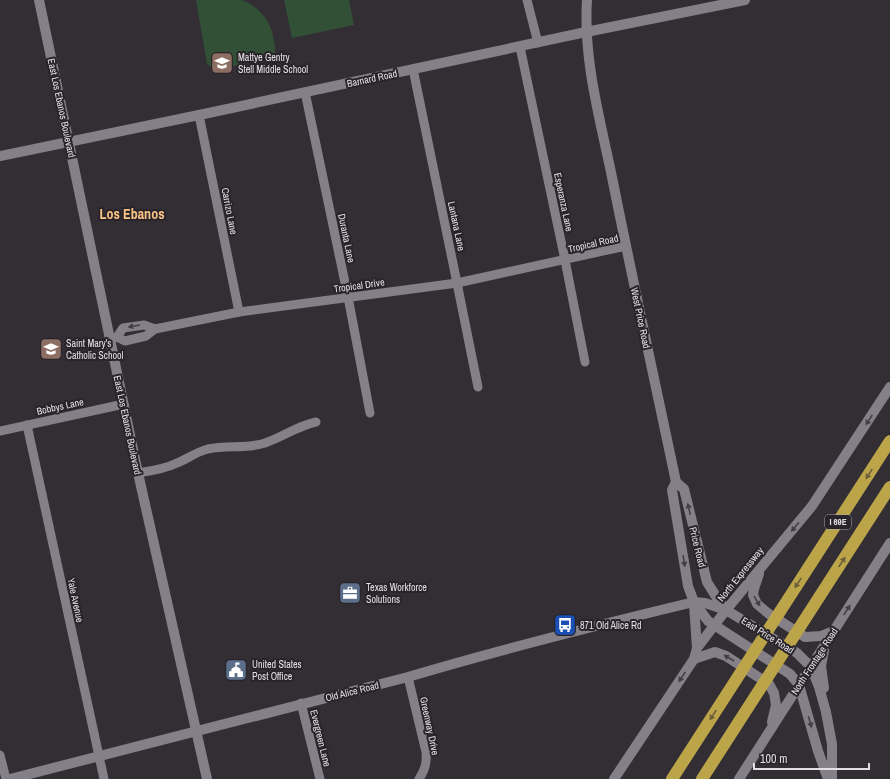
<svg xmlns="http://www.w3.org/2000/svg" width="890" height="779" font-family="'Archivo Narrow',sans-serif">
<rect width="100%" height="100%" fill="#322e34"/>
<!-- pitch -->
<g fill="#315036">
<path d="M196,0C205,0 235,0 242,0C258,6 270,20 273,36C274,43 277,50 274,57L216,70L207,64Z"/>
<path d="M284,0H349L354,25L292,38Z"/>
</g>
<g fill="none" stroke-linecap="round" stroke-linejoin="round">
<!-- minor -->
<g stroke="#857f87" stroke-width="9">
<path d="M527,0L538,43"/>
<path d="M520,47L565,260L585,362"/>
<path d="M413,69L457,283L478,387"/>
<path d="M305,92L348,297L370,413"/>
<path d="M199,115L239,312"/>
<path d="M117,337L123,328L144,325L155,329"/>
<path d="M110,339L117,337L125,341L146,336L155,329L239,312L457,283L626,246"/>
<path d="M27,425L104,779"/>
<path d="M0,431L124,404"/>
<path d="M138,473C151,471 165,469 177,463C187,459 196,452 208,449C227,445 247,449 265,443C283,437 297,426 316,422"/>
<path d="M408,677L426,752C427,763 425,770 419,779"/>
<path d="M301,703L320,779"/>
<path d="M0,755L6,779"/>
</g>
<!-- tertiary -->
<g stroke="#857f87" stroke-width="10">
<path d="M39,0L138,473L207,779"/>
<path d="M0,156L199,115L586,32L745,0"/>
<path d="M10,779L408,677C502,649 598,625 694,602"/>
</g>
<!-- secondary -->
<g stroke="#857f87" stroke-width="10">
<path d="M587,0C583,62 601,122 613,182C633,282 655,382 676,482L672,490L688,586L694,602L708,621L790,674L799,685L818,751L828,779"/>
<path d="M676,482L684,489L707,582L717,598L726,610"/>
<path d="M759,574L754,589L753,595L757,604L769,614L805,637L821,636L833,631"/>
<path d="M694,602L705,603L726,610L797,653L811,667L819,687L826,712L832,744V779"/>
<path d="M694,604L697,648"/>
<path d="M694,659L715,652L726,656L769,684L774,693L776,705L772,722"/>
<path d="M824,688L821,666L824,650"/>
<path d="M614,779L694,659L697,648L726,610L812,506L890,387"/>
<path d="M739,779L890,543"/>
</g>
<!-- motorway -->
<g stroke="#bca549" stroke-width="12">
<path d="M672,779L890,441"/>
<path d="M702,779L890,487"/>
</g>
</g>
<!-- one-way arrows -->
<defs><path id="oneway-solid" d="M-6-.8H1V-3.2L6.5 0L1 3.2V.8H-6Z"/></defs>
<g fill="#443f46">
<use href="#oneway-solid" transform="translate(134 326) rotate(170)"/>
<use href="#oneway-solid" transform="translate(869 420) rotate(123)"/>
<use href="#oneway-solid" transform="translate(689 509) rotate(-103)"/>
<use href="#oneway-solid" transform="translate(795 527) rotate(130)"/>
<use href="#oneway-solid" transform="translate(684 561) rotate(81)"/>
<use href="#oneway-solid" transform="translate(757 601) rotate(59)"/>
<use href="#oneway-solid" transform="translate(847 610) rotate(-57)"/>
<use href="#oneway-solid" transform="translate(729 658) rotate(-150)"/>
<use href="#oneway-solid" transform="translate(682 677) rotate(124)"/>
<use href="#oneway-solid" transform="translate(810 722) rotate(74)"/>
</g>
<g fill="#6b5e38">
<use href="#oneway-solid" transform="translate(869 474) rotate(123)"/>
<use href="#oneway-solid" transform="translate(842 562) rotate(-57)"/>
<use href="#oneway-solid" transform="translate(798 583) rotate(123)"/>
<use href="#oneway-solid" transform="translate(713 715) rotate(123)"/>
</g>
<!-- icons -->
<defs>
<g id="school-square" transform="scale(1.15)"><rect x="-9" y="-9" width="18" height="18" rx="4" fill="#8d6e63" stroke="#28242a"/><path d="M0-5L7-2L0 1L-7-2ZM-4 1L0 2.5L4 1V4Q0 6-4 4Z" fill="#fff"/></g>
<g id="office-square" transform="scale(1.15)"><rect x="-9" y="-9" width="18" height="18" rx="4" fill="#5c6f8a" stroke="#28242a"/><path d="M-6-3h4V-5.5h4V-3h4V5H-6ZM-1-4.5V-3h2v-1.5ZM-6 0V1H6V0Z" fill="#fff"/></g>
<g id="bus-square" transform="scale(1.15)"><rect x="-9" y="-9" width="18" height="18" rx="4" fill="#1a4fb4" stroke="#28242a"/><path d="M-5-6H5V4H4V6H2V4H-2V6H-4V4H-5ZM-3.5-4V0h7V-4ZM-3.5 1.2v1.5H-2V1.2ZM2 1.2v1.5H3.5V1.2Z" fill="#fff"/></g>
<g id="civic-square" transform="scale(1.15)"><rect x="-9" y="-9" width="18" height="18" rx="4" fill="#5c6f8a" stroke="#28242a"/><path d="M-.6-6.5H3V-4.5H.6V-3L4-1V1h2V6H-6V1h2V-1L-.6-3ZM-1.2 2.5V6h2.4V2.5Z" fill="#fff"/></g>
</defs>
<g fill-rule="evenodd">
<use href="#school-square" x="222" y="63"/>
<use href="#school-square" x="51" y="349"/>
<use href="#office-square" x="350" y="593"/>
<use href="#bus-square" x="565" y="625"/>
<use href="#civic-square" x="236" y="670"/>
</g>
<g text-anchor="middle" stroke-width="4" stroke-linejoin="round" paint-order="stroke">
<!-- shield labels -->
<rect fill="#28242a" stroke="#aaa7ac" stroke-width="1" x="825" y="515" width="26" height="14" rx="3"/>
<g font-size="9" font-weight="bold" fill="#e2dfe4">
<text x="838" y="525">I 69E</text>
</g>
<!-- poi labels -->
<g font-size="10" fill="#e2dfe4" stroke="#28242a" text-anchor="start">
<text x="238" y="61">Mattye Gentry<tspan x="238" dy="12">Stell Middle School</tspan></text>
<text x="66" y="347">Saint Mary's<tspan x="66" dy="12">Catholic School</tspan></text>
<text x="366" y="591">Texas Workforce<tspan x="366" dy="12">Solutions</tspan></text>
<text x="580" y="629">871 Old Alice Rd</text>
<text x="252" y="668">United States<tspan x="252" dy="12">Post Office</tspan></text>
</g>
<!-- street labels -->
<g font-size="10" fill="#e2dfe4" stroke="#28242a">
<text transform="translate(372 78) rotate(-12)" y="4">Barnard Road</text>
<text transform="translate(62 108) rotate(78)" y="4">East Los Ebanos Boulevard</text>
<text transform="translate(564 202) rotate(78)" y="4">Esperanza Lane</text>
<text transform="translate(230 211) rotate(79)" y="4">Carrizo Lane</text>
<text transform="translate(457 226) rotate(78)" y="4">Lantana Lane</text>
<text transform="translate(347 238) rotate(78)" y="4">Duranta Lane</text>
<text transform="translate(593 243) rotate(-13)" y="4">Tropical Road</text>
<text transform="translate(359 285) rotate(-8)" y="4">Tropical Drive</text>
<text transform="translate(641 318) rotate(78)" y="4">West Price Road</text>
<text transform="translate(60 406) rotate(-12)" y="4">Bobbys Lane</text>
<text transform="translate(128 425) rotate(78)" y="4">East Los Ebanos Boulevard</text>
<text transform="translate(698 547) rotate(76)" y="4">Price Road</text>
<text transform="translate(740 574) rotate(-51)" y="4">North Expressway</text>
<text transform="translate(76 600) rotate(78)" y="4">Yale Avenue</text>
<text transform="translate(768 635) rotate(32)" y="4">East Price Road</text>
<text transform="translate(814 661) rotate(-57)" y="4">North Frontage Road</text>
<text transform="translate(352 691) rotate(-14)" y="4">Old Alice Road</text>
<text transform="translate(430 726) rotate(78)" y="4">Greenway Drive</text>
<text transform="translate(321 738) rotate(76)" y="4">Evergreen Lane</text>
</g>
<!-- district labels -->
<g font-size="14" font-weight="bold" fill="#fac386" stroke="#28242a">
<text x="132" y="219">Los Ebanos</text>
</g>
</g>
<!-- scale -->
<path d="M754 763v6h115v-6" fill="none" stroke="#e2dfe4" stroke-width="2"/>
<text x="760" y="763" font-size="12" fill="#e2dfe4" stroke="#28242a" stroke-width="3" paint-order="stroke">100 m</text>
</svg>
